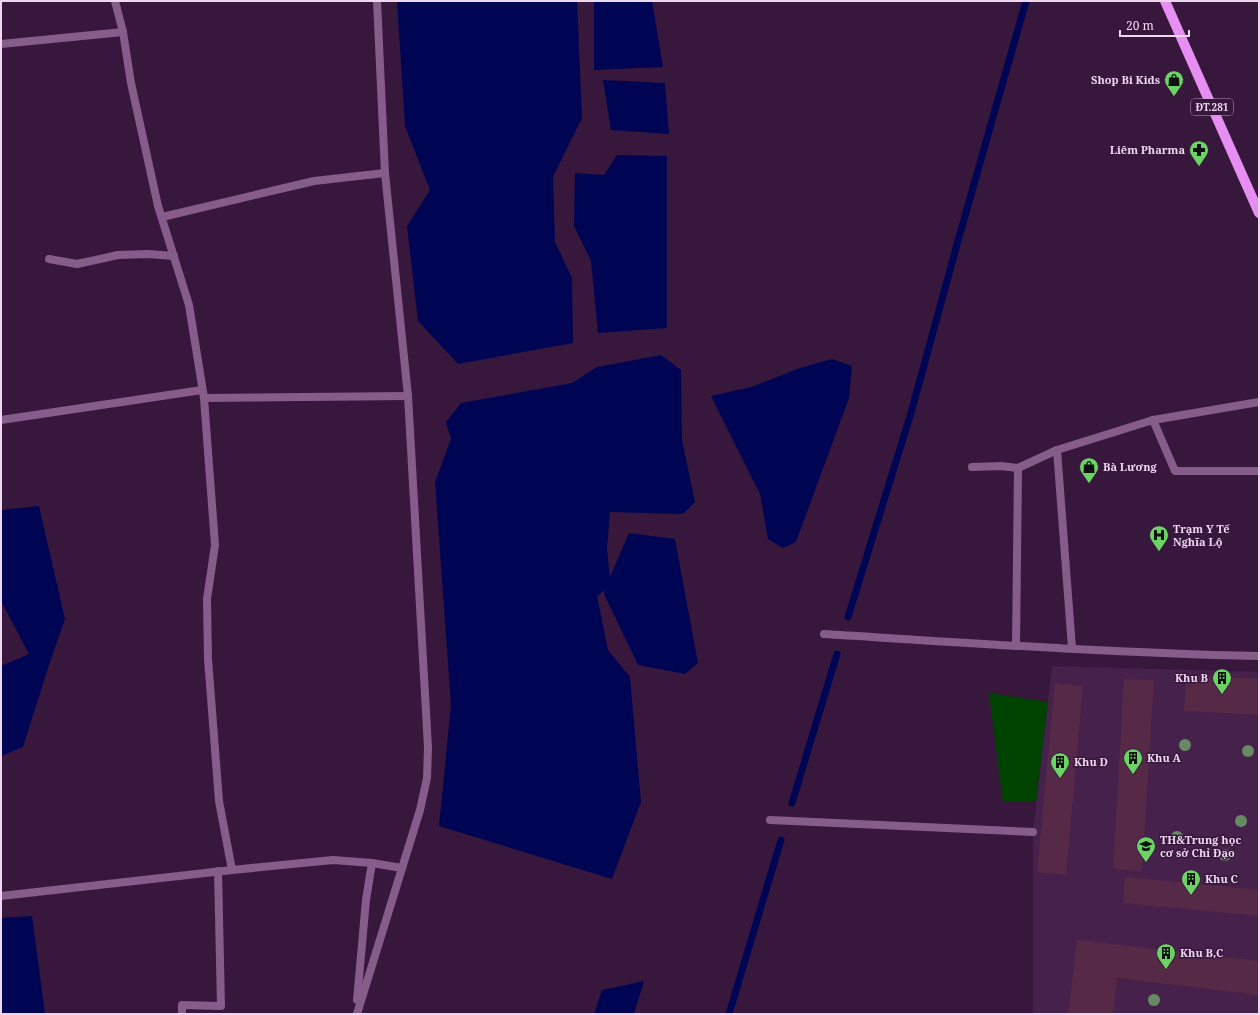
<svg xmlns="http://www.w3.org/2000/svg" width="1260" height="1015" font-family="'Noto Serif',serif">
<rect width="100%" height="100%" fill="#38173d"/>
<!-- built -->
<path fill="#46214b" d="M1052,666L1259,672V1014H1033V832Z"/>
<!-- green -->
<path fill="#004200" d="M989,693L1048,702L1036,802H1003Z"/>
<!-- water -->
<g fill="#000553">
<path d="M397,1H577L582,118L553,177L555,242L572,278L573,343L458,364L418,321L407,226L430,190L405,126Z"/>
<path d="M594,1H652L663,67L594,70Z"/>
<path d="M603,80L665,83L669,134L611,130Z"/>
<path d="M617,155L667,156V328L598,333L591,261L574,226L575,173L604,175Z"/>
<path d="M661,355L681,370L682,440L695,502L683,514L610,512L607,548L610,577L629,533L675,539L698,663L685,674L638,665L604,594L605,590L597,596L608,650L630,677L641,802L612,879L439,826L451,705L435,482L451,439L446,422L461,403L572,383L597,367Z"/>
<path d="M832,359L852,366L849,398L796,542L783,548L768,539L760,494L711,396L751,387L800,368Z"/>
<path d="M39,506L65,619L49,665L23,747L1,756V666L29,654L1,601V510Z"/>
<path d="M32,916L45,1014H1V918Z"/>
<path d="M644,981L634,1014H594L602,990Z"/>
</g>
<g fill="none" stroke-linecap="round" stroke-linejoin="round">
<!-- stream -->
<g stroke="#000553" stroke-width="7">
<path d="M848,617L911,413L959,237L1026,1"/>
<path d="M792,803L837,654"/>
<path d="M729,1014L781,840"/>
</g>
</g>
<!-- building -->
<g fill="#562946">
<path d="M1186,675L1259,679V715L1184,711Z"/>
<path d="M1124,679L1154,680L1142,871L1113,869Z"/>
<path d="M1055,683L1083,686L1066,875L1037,872Z"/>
<path d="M1125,877L1259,890V916L1123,903Z"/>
<path d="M1077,940L1259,961V995L1117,978L1113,1014H1068Z"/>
</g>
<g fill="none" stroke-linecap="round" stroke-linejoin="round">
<!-- lane -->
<g stroke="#865c8b" stroke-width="8">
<path d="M1,44L123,32"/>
<path d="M162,217L314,181L385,173"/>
<path d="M49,259L77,264L118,255L148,254L174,256"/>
<path d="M204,398L408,396"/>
<path d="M182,1014V1005L221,1006L218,871"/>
</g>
<!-- street -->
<g stroke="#865c8b" stroke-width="8">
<path d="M115,1L123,32L131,83L158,206L189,305L204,398L215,545L207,599L208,659L219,801L232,870"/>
<path d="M1,420L202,390"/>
<path d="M1153,420L1259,402"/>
<path d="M1057,450L1072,648"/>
<path d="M972,467L1001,466L1018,468"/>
<path d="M824,634C969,643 1114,653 1259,656"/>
<path d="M1016,646L1018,468L1057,450L1153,420L1175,471H1259"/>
<path d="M770,820L1033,832"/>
<path d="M372,863L402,868"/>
<path d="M1,896L232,870L333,860L372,863L366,900L357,1000"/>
<path d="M357,1014L420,810L427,778L428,747L408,396L385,173L377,1"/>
</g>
<!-- primary -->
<path stroke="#e68ef2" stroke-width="10" d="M1165,1L1259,213"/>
</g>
<!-- trees -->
<g fill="#668b64">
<circle cx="1185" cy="745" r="6"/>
<circle cx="1248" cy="751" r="6"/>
<circle cx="1241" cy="821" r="6"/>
<circle cx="1177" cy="837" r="6"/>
<circle cx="1225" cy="855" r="6"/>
<circle cx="1154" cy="1000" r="6"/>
</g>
<!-- icons -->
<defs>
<g id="shop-pin" transform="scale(1)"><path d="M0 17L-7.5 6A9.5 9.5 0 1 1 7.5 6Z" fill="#6ad364" stroke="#38173d"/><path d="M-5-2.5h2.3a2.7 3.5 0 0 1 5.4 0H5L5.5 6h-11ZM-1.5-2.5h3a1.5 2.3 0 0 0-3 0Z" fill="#111"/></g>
<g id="pharmacy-pin" transform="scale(1)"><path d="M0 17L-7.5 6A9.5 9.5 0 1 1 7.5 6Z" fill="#6ad364" stroke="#38173d"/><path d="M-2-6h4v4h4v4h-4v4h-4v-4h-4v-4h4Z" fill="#111"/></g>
<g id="hospital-pin" transform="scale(1)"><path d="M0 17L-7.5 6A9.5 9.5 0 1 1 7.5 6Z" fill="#6ad364" stroke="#38173d"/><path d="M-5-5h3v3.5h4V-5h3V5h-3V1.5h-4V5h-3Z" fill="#111"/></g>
<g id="building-pin" transform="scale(1)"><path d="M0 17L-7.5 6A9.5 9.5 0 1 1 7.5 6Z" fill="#6ad364" stroke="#38173d"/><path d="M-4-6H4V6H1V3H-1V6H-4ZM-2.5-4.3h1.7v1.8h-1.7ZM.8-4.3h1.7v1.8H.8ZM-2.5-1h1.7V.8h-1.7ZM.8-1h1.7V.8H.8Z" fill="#111"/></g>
<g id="school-pin" transform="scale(1)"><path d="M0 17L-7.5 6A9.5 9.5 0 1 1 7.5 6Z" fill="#6ad364" stroke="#38173d"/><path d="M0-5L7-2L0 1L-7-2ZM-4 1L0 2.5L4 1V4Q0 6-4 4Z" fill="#111"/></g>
</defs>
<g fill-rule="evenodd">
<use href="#shop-pin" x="1174" y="80"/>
<use href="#pharmacy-pin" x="1199" y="150"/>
<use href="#shop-pin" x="1089" y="467"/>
<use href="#hospital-pin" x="1159" y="535"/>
<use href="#building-pin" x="1222" y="678"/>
<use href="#building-pin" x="1133" y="758"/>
<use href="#building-pin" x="1060" y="762"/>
<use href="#school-pin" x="1146" y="846"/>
<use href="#building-pin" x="1191" y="879"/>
<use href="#building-pin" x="1166" y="953"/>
</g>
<g text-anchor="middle" stroke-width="3" stroke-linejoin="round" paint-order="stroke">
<!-- shield labels -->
<rect fill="#38173d" stroke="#b79eba" stroke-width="1" x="1191" y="99" width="42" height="16" rx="3"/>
<g font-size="10" font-weight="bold" fill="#edd8f0">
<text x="1212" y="111">ĐT.281</text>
</g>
<!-- poi labels -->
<g font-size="11" font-weight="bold" fill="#edd8f0" stroke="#38173d" text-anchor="start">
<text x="1160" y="84" text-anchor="end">Shop Bi Kids</text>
<text x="1185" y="154" text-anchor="end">Liêm Pharma</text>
<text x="1103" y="471">Bà Lương</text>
<text x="1173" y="533">Trạm Y Tế<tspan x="1173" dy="13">Nghĩa Lộ</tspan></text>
<text x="1208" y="682" text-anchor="end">Khu B</text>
<text x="1147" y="762">Khu A</text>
<text x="1074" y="766">Khu D</text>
<text x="1160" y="844">TH&amp;Trung học<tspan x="1160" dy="13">cơ sở Chỉ Đạo</tspan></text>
<text x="1205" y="883">Khu C</text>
<text x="1180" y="957">Khu B,C</text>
</g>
</g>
<!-- border -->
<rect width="1260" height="1015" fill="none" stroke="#edd8f0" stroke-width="4"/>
<!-- scale -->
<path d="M1120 30v6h69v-6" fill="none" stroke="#edd8f0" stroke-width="2"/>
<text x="1126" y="30" font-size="12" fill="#edd8f0" stroke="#38173d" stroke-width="3" paint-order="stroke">20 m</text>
</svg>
